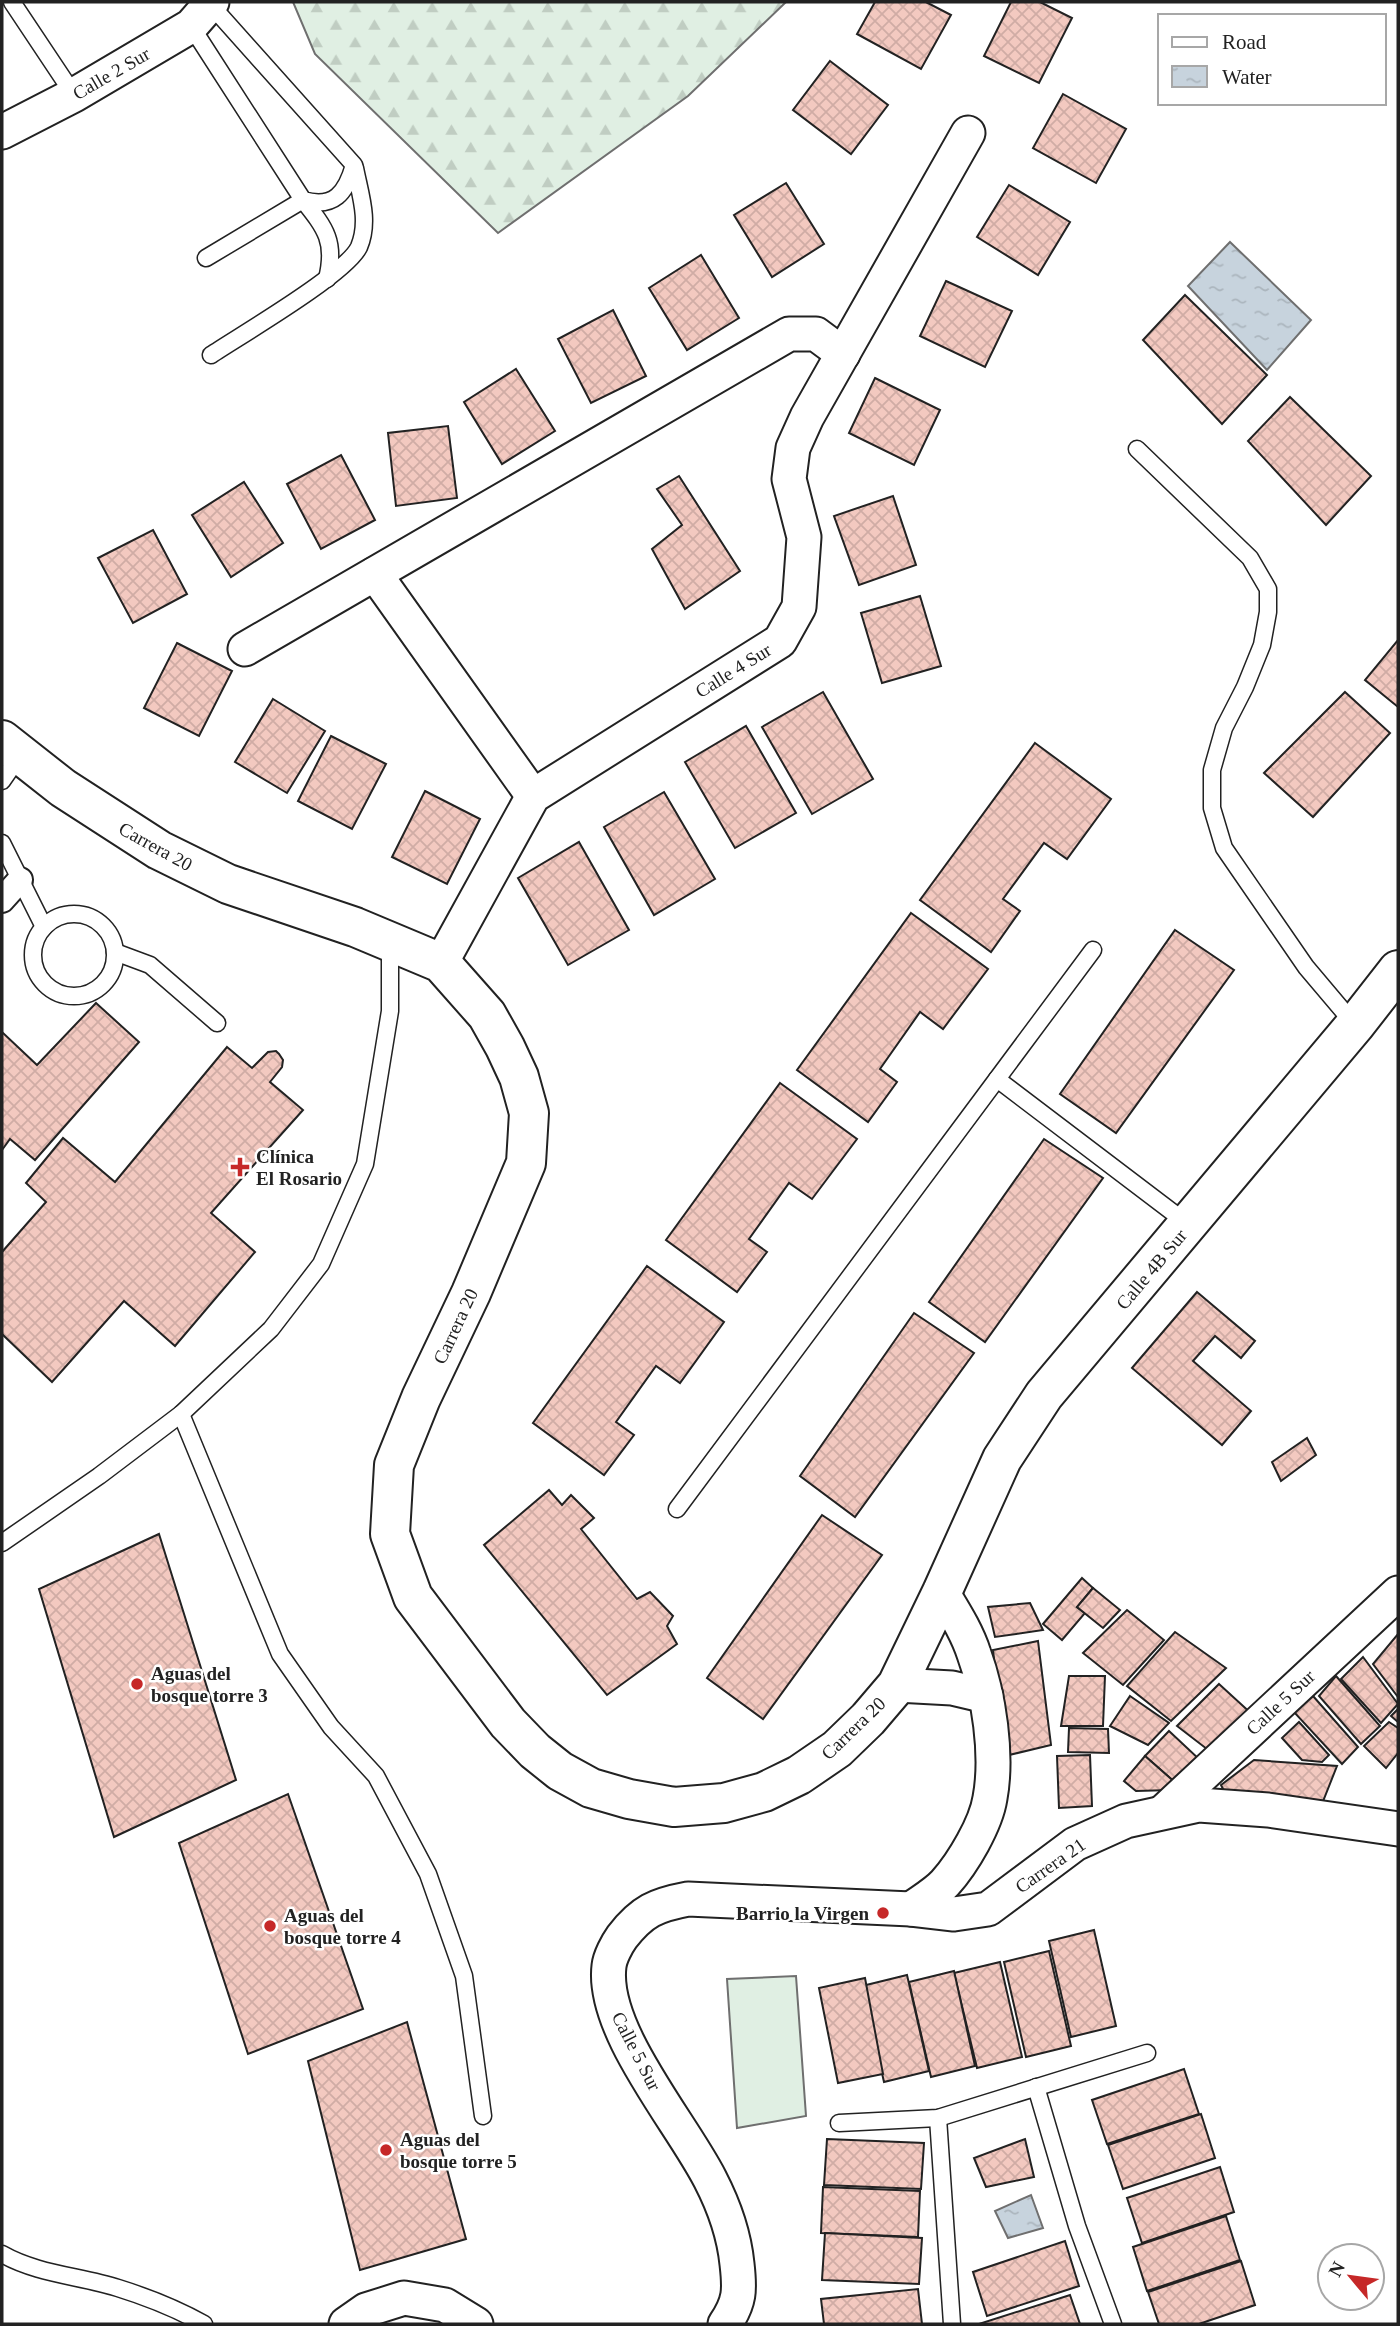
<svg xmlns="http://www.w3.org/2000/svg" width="1400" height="2326" font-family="Georgia,serif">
<defs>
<pattern id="forest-firs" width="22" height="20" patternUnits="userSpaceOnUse" patternTransform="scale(1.75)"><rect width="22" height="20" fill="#e0efe3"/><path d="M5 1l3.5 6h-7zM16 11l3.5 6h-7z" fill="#c0cdc2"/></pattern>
<pattern id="water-ripples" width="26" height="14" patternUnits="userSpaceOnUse" patternTransform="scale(1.75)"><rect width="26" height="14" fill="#c7d3dd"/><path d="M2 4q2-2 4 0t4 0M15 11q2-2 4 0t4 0" fill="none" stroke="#abb5bd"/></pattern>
<pattern id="building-cross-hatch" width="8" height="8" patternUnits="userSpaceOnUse" patternTransform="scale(1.75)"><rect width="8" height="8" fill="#f3c9c0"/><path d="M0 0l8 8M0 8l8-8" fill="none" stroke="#d0aca5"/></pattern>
</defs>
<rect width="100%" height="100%" fill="#fff"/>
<!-- forest -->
<path fill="url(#forest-firs)" stroke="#6f6f6f" stroke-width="2" d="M293,2H786L688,96L498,233L315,54Z"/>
<!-- pitch -->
<path fill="#e0efe3" stroke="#6f6f6f" stroke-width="2" d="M796,1976L806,2116L737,2128L727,1979Z"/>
<!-- water -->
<g fill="url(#water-ripples)" stroke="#6f6f6f" stroke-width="2">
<path d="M1230,242L1311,320L1267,370L1188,286Z"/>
<path d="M1031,2195L1043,2228L1008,2238L995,2211Z"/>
</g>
<!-- building -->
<g fill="url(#building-cross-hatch)" stroke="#222" stroke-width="2">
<path d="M875,2H926L951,15L921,69L857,34Z"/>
<path d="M1011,2H1040L1072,18L1039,83L984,56Z"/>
<path d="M830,61L888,105L851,154L793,110Z"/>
<path d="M1063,94L1126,129L1096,183L1033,148Z"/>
<path d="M786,183L824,244L772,277L734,215Z"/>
<path d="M1009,185L1070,222L1038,275L977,237Z"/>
<path d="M701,255L739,318L687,350L649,288Z"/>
<path d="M946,281L1012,311L985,367L920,336Z"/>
<path d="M1185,295L1267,375L1222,424L1143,340Z"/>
<path d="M613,310L646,376L591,403L558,339Z"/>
<path d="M516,369L555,431L502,464L464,402Z"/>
<path d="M875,378L940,410L914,465L849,433Z"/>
<path d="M1290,397L1371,476L1326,525L1248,441Z"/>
<path d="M448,426L457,498L396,506L388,433Z"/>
<path d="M341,455L375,520L321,549L287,484Z"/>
<path d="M679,476L740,571L685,609L652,549L682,525L657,489Z"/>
<path d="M244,482L283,543L231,577L192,515Z"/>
<path d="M893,496L916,565L859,585L834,516Z"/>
<path d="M153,530L187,594L133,623L98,558Z"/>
<path d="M920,596L941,666L882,683L861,613Z"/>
<path d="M1398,640V707L1365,680Z"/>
<path d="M177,643L232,671L199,736L144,708Z"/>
<path d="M823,692L873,779L812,814L762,727Z"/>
<path d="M1345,692L1390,733L1313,817L1264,773Z"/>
<path d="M273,699L325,731L287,793L235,762Z"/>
<path d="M746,726L796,813L735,848L685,762Z"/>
<path d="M331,736L386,764L352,829L298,801Z"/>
<path d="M1035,743L1111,799L1067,859L1044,843L1003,899L1020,911L991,952L920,900Z"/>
<path d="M425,791L480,819L447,884L392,857Z"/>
<path d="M664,792L715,879L654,915L604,827Z"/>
<path d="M579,842L629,930L568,965L518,878Z"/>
<path d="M911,913L988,969L943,1029L920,1012L880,1069L897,1082L868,1122L797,1070Z"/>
<path d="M1175,930L1234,970L1116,1133L1060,1094Z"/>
<path d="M96,1003L139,1042L35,1160L10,1139L2,1150V1032L37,1065Z"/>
<path d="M227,1047L252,1068L268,1052L276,1051L279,1054L283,1060L282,1067L270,1082L303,1110L211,1213L255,1252L175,1346L124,1301L52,1382L2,1334V1252L46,1202L26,1183L63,1138L115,1182Z"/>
<path d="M780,1083L857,1139L812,1199L789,1183L749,1239L767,1252L737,1292L666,1240Z"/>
<path d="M1044,1139L1103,1178L985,1342L929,1302Z"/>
<path d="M647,1266L724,1322L680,1383L656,1366L616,1422L634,1435L604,1475L533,1423Z"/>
<path d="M1197,1292L1255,1341L1241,1358L1215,1336L1193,1361L1251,1411L1222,1445L1132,1368Z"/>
<path d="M914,1313L974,1353L855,1517L800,1476Z"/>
<path d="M1307,1438L1316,1455L1281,1481L1272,1462Z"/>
<path d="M549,1490L562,1505L571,1495L594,1518L581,1529L637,1599L650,1592L673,1616L667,1626L677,1644L607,1695L484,1545Z"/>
<path d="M822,1515L882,1555L763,1719L707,1678Z"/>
<path d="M159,1534L236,1780L114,1837L39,1589Z"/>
<path d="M1082,1578L1093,1588L1077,1607L1085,1613L1062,1640L1043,1624Z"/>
<path d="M1093,1588L1120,1610L1103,1628L1077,1607Z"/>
<path d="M1030,1603L1043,1630L995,1637L988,1607Z"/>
<path d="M1127,1610L1164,1640L1123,1685L1083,1653Z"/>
<path d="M1175,1632L1226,1668L1171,1721L1127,1686Z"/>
<path d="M1398,1634V1697L1373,1664Z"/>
<path d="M1038,1641L1051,1745L1005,1756L993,1650Z"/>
<path d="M1363,1657L1398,1704L1381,1723L1341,1679Z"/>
<path d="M1069,1676H1105L1103,1726H1061Z"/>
<path d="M1336,1676L1380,1726L1361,1744L1319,1696Z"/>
<path d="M1219,1684L1254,1716L1216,1756L1177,1726Z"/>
<path d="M1130,1696L1169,1723L1148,1745L1110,1726Z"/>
<path d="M1313,1696L1358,1747L1342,1764L1293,1711Z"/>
<path d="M1398,1709V1722L1391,1716Z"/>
<path d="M1299,1722L1329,1755L1322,1762L1302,1760L1282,1738Z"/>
<path d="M1389,1722L1398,1728V1753L1386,1768L1364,1746Z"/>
<path d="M1069,1728L1108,1729L1109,1753L1068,1752Z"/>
<path d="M1169,1731L1200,1760L1178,1785L1145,1756Z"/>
<path d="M1090,1755L1092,1806L1059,1808L1057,1756Z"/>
<path d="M1145,1756L1178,1785L1171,1790L1136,1791L1124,1781Z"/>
<path d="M1254,1760L1337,1766L1318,1814L1230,1803L1221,1785Z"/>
<path d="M288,1794L363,2009L248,2054L179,1843Z"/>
<path d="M1094,1930L1116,2026L1071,2037L1049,1941Z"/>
<path d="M1049,1951L1071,2046L1026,2057L1004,1962Z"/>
<path d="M1000,1962L1022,2057L977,2068L954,1973Z"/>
<path d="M954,1971L975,2066L931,2077L909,1982Z"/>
<path d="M907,1975L929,2071L884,2082L862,1986Z"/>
<path d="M865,1978L883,2074L838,2083L819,1988Z"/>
<path d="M407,2022L466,2239L360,2270L308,2061Z"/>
<path d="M1184,2069L1199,2114L1107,2144L1092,2100Z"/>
<path d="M1201,2114L1215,2158L1123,2189L1108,2145Z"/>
<path d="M827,2139L924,2143L921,2189L824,2185Z"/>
<path d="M1025,2139L1034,2177L986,2187L974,2158Z"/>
<path d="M1220,2167L1234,2212L1142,2243L1127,2198Z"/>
<path d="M823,2187L920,2191L918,2237L821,2233Z"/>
<path d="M1226,2216L1240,2260L1147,2291L1133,2247Z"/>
<path d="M825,2233L922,2238L919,2284L822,2280Z"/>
<path d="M1065,2241L1079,2286L987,2316L973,2272Z"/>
<path d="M1241,2261L1255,2305L1199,2324H1159L1148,2292Z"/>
<path d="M918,2289L922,2324H824L821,2299Z"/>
<path d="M1070,2295L1080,2324H979Z"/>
</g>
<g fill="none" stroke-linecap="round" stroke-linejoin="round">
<!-- service casing -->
<g stroke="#222" stroke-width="19">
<g id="service">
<path d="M12,2L74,95"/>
<path d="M191,26L303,200C334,209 346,193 354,165L210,4"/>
<path d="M206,258L303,200C326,229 336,242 327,279"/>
<path d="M211,355C241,335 346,274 359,247C370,221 360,194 355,168"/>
<path d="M1137,449L1250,558L1268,589V612L1262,645L1245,687L1224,728L1212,770V808L1224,848L1306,967L1355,1025"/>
<path d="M2,781L20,755"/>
<path d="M2,843L44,927"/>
<circle cx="74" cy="955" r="41"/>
<path d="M115,952L150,965L217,1023"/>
<path d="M997,1079L1188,1224"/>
<path d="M181,1414L280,1654L331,1727L376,1776L428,1874L464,1976L483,2116"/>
<path d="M677,1509L1093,950"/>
<path d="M2,1543L99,1476L181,1414L271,1329L321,1264L365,1164L390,1011V942"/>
<path d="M1036,2087L1077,2226L1113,2324"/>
<path d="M938,2118L952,2324"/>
<path d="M839,2123L938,2118L1147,2053"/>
<path d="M2,2254C37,2274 80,2276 118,2288C147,2297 177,2309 204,2324"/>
</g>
</g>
<!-- pedestrian casing -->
<g stroke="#222" stroke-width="28">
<path id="pedestrian" d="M2,900L20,880"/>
</g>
<!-- minor casing -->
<g stroke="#222" stroke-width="37">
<g id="minor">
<path d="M2,132L74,95L191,26L212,2"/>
<path d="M375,574L533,796"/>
<path d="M245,649L789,334H816L843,354"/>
<path d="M441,963L533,796L780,641L799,607L804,537L789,479L793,448L807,417L968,133"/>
<path d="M897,1685L952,1688L986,1696"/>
<path d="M1163,1812L1398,1593"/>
<path d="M911,1909C922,1901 936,1893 945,1883C963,1863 986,1824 990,1798C998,1755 989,1695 974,1654C967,1632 954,1612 942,1592"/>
<path d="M346,2324L366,2310L404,2298L445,2305L476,2324"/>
<path d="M725,2324C740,2302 740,2290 737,2264C734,2234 724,2206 710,2179C681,2122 601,2030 609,1966C610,1957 617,1944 622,1937C642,1911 656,1905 688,1899L911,1909L954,1914L988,1909L1075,1844L1126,1821L1199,1805L1268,1810L1398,1829"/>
</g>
</g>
<!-- tertiary casing -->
<g stroke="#222" stroke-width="42">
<path id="tertiary" d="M2,740L63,788L159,850L228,884L355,927L441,963L487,1015L505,1047L519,1077L529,1113L526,1163L471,1293L421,1398L394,1465L390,1534L413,1597L508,1723L535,1751L560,1771L591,1788L629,1799L674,1807L724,1803L764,1792L799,1775L837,1749L868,1719L897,1685L942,1592L1002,1459L1044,1395L1355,1025L1398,970"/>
</g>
<!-- service -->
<use href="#service" stroke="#fff" stroke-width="16"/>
<!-- pedestrian -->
<use href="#pedestrian" stroke="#fff" stroke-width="24"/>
<!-- minor -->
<use href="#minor" stroke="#fff" stroke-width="33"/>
<!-- tertiary -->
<use href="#tertiary" stroke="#fff" stroke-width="38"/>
</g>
<!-- markers -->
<g fill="#c62828" stroke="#fff" stroke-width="2.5">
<path d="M236.5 1156.5h7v7h7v7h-7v7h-7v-7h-7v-7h7z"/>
<circle cx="137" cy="1684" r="7"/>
<circle cx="883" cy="1913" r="7"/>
<circle cx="270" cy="1926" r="7"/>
<circle cx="386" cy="2150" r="7"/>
</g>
<g text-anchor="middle" stroke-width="5" stroke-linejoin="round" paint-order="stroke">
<!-- street labels -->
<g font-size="19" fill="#222" stroke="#fff">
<text transform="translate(111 73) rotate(-30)" y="7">Calle 2 Sur</text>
<text transform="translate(733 670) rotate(-32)" y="7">Calle 4 Sur</text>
<text transform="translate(156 846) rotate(29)" y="7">Carrera 20</text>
<text transform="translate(1151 1269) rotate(-50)" y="7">Calle 4B Sur</text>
<text transform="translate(455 1326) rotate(-65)" y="7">Carrera 20</text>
<text transform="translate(1280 1702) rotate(-43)" y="7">Calle 5 Sur</text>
<text transform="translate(853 1728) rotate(-44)" y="7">Carrera 20</text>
<text transform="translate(1050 1865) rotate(-35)" y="7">Carrera 21</text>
<text transform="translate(637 2051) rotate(63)" y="7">Calle 5 Sur</text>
</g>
<!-- poi labels -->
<g font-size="19" font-weight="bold" fill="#222" stroke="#fff" text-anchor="start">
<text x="256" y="1163">Clínica<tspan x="256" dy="22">El Rosario</tspan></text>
<text x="151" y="1680">Aguas del<tspan x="151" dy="22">bosque torre 3</tspan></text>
<text x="869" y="1920" text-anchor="end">Barrio la Virgen</text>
<text x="284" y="1922">Aguas del<tspan x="284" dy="22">bosque torre 4</tspan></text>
<text x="400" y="2146">Aguas del<tspan x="400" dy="22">bosque torre 5</tspan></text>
</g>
</g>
<!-- border -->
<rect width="1400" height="2326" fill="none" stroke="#222222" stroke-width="7"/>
<!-- legend -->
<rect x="1158" y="14" width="228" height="91" fill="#ffffff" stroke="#a7a7a7" stroke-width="2"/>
<rect x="1172" y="37" width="35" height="10" fill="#ffffff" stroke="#a7a7a7" stroke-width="2"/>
<text x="1222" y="49" font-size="21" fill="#222222">Road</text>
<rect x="1172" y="66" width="35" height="21" fill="url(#water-ripples)" stroke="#a7a7a7" stroke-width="2"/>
<text x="1222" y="84" font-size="21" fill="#222222">Water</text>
<!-- north arrow -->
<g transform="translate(1351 2277) rotate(299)"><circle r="33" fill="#ffffff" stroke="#a7a7a7" stroke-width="2"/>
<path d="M0-5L12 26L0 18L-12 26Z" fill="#c62828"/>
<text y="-10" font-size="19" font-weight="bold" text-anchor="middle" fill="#222222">N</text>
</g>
</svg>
